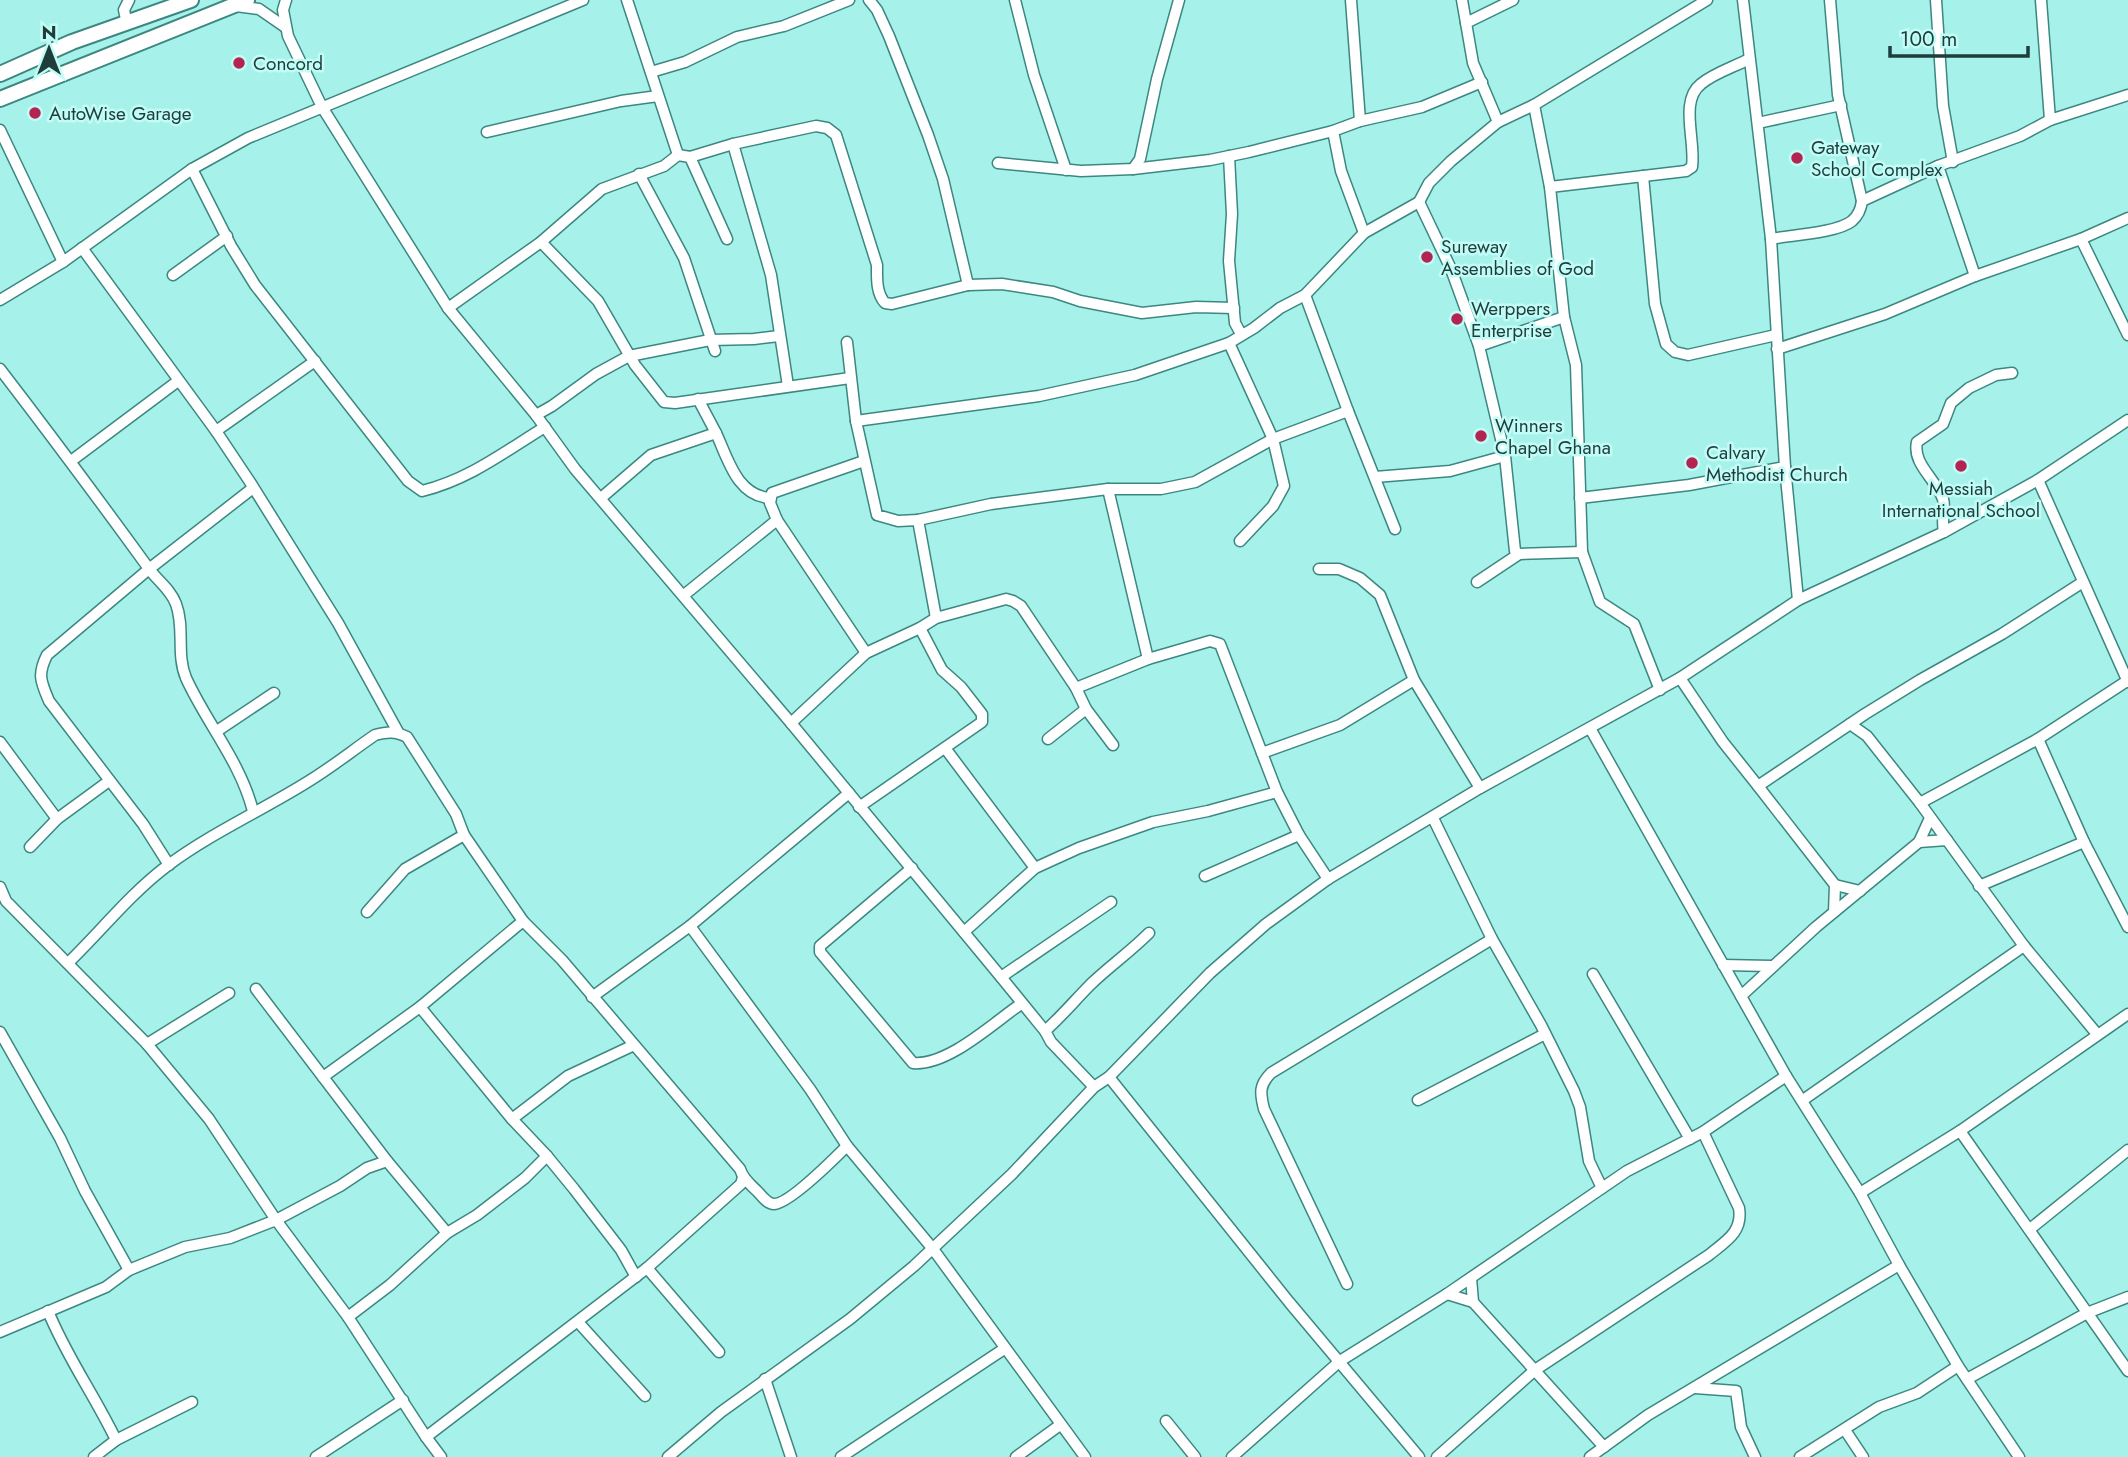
<svg xmlns="http://www.w3.org/2000/svg" width="2128" height="1457" font-family="Jost,sans-serif">
<rect width="100%" height="100%" fill="#a6f2eb"/>
<g fill="none" stroke-linecap="round" stroke-linejoin="round">
<!-- minor casing -->
<g stroke="#3c8781" stroke-width="13">
<g id="minor">
<path d="M286,0L283,10L288,36L322,107L448,308L536,415L575,469L791,723L1001,977L1045,1031L1051,1042L1094,1087"/>
<path d="M627,0L678,155"/>
<path d="M869,0L877,10L889,36L928,135L943,179L968,285"/>
<path d="M1015,0L1034,75L1066,170"/>
<path d="M1351,0L1360,121"/>
<path d="M1462,0L1473,63L1498,122"/>
<path d="M1830,0L1838,95L1862,201"/>
<path d="M1936,0L1943,106L1953,162"/>
<path d="M2041,0L2050,120"/>
<path d="M236,6L259,9L285,27"/>
<path d="M1466,23L1513,0"/>
<path d="M127,24L124,10L129,0"/>
<path d="M651,72L685,62L737,37L784,26L849,0"/>
<path d="M1534,105L1550,187L1564,317L1576,365L1582,552L1600,602L1634,624L1660,690"/>
<path d="M1758,123L1841,105"/>
<path d="M0,130L63,262"/>
<path d="M1333,131L1341,171L1364,233"/>
<path d="M487,132L621,101L658,96"/>
<path d="M733,144L771,275L788,386"/>
<path d="M1229,156L1232,214L1229,261L1235,323L1241,334"/>
<path d="M690,157L727,239"/>
<path d="M998,163L1081,171L1133,169L1210,160L1249,152L1333,131L1360,121L1422,107L1482,82"/>
<path d="M1938,166L1975,276"/>
<path d="M192,169L231,246L255,285L408,481L422,491C470,479 504,452 545,427"/>
<path d="M1133,169L1140,159L1157,79L1179,0"/>
<path d="M639,174L684,258L715,351"/>
<path d="M1643,176L1655,304L1666,344L1675,352L1688,355L1776,335"/>
<path d="M1550,187L1686,171L1692,167C1696,141 1679,101 1701,84C1714,73 1734,67 1749,59"/>
<path d="M1419,202L1451,269L1479,346L1505,456L1515,551L1519,554L1582,552"/>
<path d="M1771,239C1791,235 1837,233 1852,221C1859,215 1861,209 1862,201L1938,166L2020,136L2050,120L2128,95"/>
<path d="M2081,239L2128,335"/>
<path d="M541,242L598,301L635,365L664,402L675,403L850,378"/>
<path d="M82,248L216,431L250,482L338,623L398,732"/>
<path d="M173,275L227,236"/>
<path d="M1305,295L1348,411L1395,529"/>
<path d="M0,300L63,262L192,169L248,138L583,0"/>
<path d="M448,308L541,242L602,189L664,166L678,155L690,157L733,144L816,126L827,128L836,135L877,265C877,278 876,293 885,303L892,304L968,285L1002,284L1053,292L1080,301L1142,313L1196,307L1234,308"/>
<path d="M847,342L856,421L877,515L898,521L918,520L991,504L1108,489H1161L1195,482L1273,439L1348,411"/>
<path d="M1229,343L1273,439L1284,486L1273,506L1240,541"/>
<path d="M1479,346L1564,317"/>
<path d="M1777,349L1885,314L1975,276L2081,239L2128,218"/>
<path d="M0,369C50,434 99,500 147,566C156,580 170,588 176,604C185,628 176,654 186,678C207,724 240,761 253,811"/>
<path d="M536,415L552,406L596,374L629,356L710,340L754,339L779,336"/>
<path d="M856,421L1039,396L1135,375L1229,343L1254,328L1280,308L1305,295L1364,233L1419,202L1429,183L1451,161L1498,122L1534,105L1707,0"/>
<path d="M216,431L315,361"/>
<path d="M716,433C728,459 737,496 770,498"/>
<path d="M71,461L178,381"/>
<path d="M864,461L772,493L770,503L777,520L866,653"/>
<path d="M1375,477L1450,471L1505,456"/>
<path d="M2038,480L2128,682"/>
<path d="M1108,489L1148,659"/>
<path d="M601,498L651,455L716,433L698,399"/>
<path d="M1580,498L1689,485L1785,467"/>
<path d="M918,520L936,618"/>
<path d="M1944,532C1941,518 1946,510 1943,499C1936,479 1912,464 1917,442L1943,424L1951,403L1969,388L1996,375L2012,373"/>
<path d="M1319,569H1339L1360,578L1380,595L1414,680L1480,788"/>
<path d="M1477,582L1519,554"/>
<path d="M684,595L777,520"/>
<path d="M1798,600L1944,532L2038,480L2128,420"/>
<path d="M1680,678L1723,742L1758,786L1865,714L1920,680L2002,634L2083,582"/>
<path d="M1076,688L1148,659L1210,641L1220,644L1277,792L1299,835L1328,879"/>
<path d="M791,723L866,653L920,628L936,618L1006,599L1013,601L1021,606L1076,688L1086,709L1113,745"/>
<path d="M1850,724L1867,736L1920,803L2024,946L2097,1034"/>
<path d="M1591,730L1786,1076L1860,1193L1899,1265L1958,1366L2019,1457"/>
<path d="M217,731L274,693"/>
<path d="M1048,739L1086,709"/>
<path d="M2038,739L2084,842L2128,927"/>
<path d="M0,742L57,819"/>
<path d="M945,748L1035,868"/>
<path d="M1262,753L1340,725L1414,680"/>
<path d="M1758,786L1835,885L1834,912"/>
<path d="M1920,803L2038,739L2127,681"/>
<path d="M859,807L982,722V714L961,687L942,670L920,628"/>
<path d="M1433,818L1492,939L1541,1025L1574,1091L1580,1107L1589,1161L1602,1188"/>
<path d="M1919,842L1947,840"/>
<path d="M30,847L57,819L109,781"/>
<path d="M169,865L143,824L49,701C41,682 37,675 47,655L149,569L253,488"/>
<path d="M912,868L820,946V952L913,1063C948,1066 993,1023 1021,1004"/>
<path d="M1205,876L1299,835"/>
<path d="M1835,885L1860,891"/>
<path d="M1979,886L2084,842"/>
<path d="M0,887L6,901L147,1044L209,1119L276,1220L348,1317L426,1437L441,1457"/>
<path d="M367,912L405,869L464,835"/>
<path d="M690,926L810,1089L847,1146L933,1249L1085,1457"/>
<path d="M964,932L1035,868L1079,848L1153,822L1208,811L1277,792"/>
<path d="M68,963C101,931 130,894 167,866C211,833 263,810 309,781C332,767 353,750 375,735C387,732 395,731 407,737L456,814L464,835L523,921"/>
<path d="M1723,965L1771,966"/>
<path d="M1593,974L1690,1139"/>
<path d="M1001,977L1111,902"/>
<path d="M256,989L387,1161L447,1233"/>
<path d="M1741,996L1816,927L1919,842L1930,818"/>
<path d="M592,997L690,926L849,793"/>
<path d="M420,1007L512,1119L547,1156L574,1189L621,1250L636,1277"/>
<path d="M1045,1031C1063,1015 1075,1000 1091,984C1110,966 1131,951 1149,933"/>
<path d="M0,1032L60,1138L85,1191L129,1270"/>
<path d="M147,1044L229,993"/>
<path d="M323,1077L420,1007L523,921L562,960L740,1169C743,1179 750,1184 757,1191C761,1195 767,1204 774,1204C789,1204 835,1158 847,1146"/>
<path d="M1109,1077L1289,1302L1419,1457"/>
<path d="M1418,1100L1545,1034"/>
<path d="M1803,1100L2024,946"/>
<path d="M512,1119L568,1076L634,1045"/>
<path d="M1960,1131L2128,1371"/>
<path d="M1860,1193L1960,1131L2128,1014"/>
<path d="M2030,1229L2128,1150"/>
<path d="M647,1268L719,1352"/>
<path d="M1471,1278L1473,1302L1604,1447"/>
<path d="M1347,1284L1264,1109C1260,1093 1259,1085 1271,1073L1492,939"/>
<path d="M1447,1294L1473,1302"/>
<path d="M48,1311C66,1356 95,1396 116,1440L94,1457"/>
<path d="M348,1317L390,1285L447,1233L477,1215L525,1178L547,1156"/>
<path d="M578,1322L645,1396"/>
<path d="M0,1332L106,1287L129,1270L185,1247L230,1238L276,1220L340,1186L367,1168L387,1161"/>
<path d="M765,1379L791,1457"/>
<path d="M1967,1379L2087,1313L2128,1297"/>
<path d="M1695,1388L1736,1391L1741,1427L1755,1457"/>
<path d="M1166,1421L1195,1457"/>
<path d="M1845,1430L1863,1457"/>
<path d="M426,1437L647,1268L741,1184L743,1177"/>
<path d="M116,1440L192,1402"/>
<path d="M316,1457L403,1400"/>
<path d="M668,1457L721,1412L850,1319L914,1266L1012,1174L1094,1087L1109,1077L1210,973L1266,924L1328,879L1480,788L1680,678L1798,600L1785,467L1771,239L1743,0"/>
<path d="M841,1457L1004,1349"/>
<path d="M1016,1457L1060,1425"/>
<path d="M1232,1457L1340,1361L1447,1294L1627,1171L1703,1132L1786,1076"/>
<path d="M1437,1457L1535,1370L1709,1255C1726,1241 1743,1232 1739,1208L1703,1132"/>
<path d="M1590,1457L1648,1415L1899,1265"/>
<path d="M1800,1457L1879,1407L1917,1393L1958,1366"/>
</g>
</g>
<!-- highway casing -->
<g stroke="#3c8781" stroke-width="18">
<g id="highway">
<path d="M0,74L72,42L191,0"/>
<path d="M0,99L247,0"/>
</g>
</g>
<!-- minor -->
<use href="#minor" stroke="#fff" stroke-width="10"/>
<!-- highway -->
<use href="#highway" stroke="#fff" stroke-width="14"/>
</g>
<!-- markers -->
<g fill="#b42452" stroke="#c1fcf6" stroke-width="2.5">
<circle cx="239" cy="63" r="7"/>
<circle cx="35" cy="113" r="7"/>
<circle cx="1797" cy="158" r="7"/>
<circle cx="1427" cy="257" r="7"/>
<circle cx="1457" cy="319" r="7"/>
<circle cx="1481" cy="436" r="7"/>
<circle cx="1692" cy="463" r="7"/>
<circle cx="1961" cy="466" r="7"/>
</g>
<g text-anchor="middle" stroke-width="5" stroke-linejoin="round" paint-order="stroke">
<!-- poi labels -->
<g font-size="19" fill="#1e3d3b" stroke="#c1fcf6" text-anchor="start">
<text x="253" y="70">Concord</text>
<text x="49" y="120">AutoWise Garage</text>
<text x="1811" y="154">Gateway<tspan x="1811" dy="22">School Complex</tspan></text>
<text x="1441" y="253">Sureway<tspan x="1441" dy="22">Assemblies of God</tspan></text>
<text x="1471" y="315">Werppers<tspan x="1471" dy="22">Enterprise</tspan></text>
<text x="1495" y="432">Winners<tspan x="1495" dy="22">Chapel Ghana</tspan></text>
<text x="1706" y="459">Calvary<tspan x="1706" dy="22">Methodist Church</tspan></text>
<text x="1961" y="495" text-anchor="middle">Messiah<tspan x="1961" dy="22">International School</tspan></text>
</g>
</g>
<!-- north arrow -->
<g transform="translate(49 49)" stroke="#c1fcf6" stroke-width="5" paint-order="stroke">
<path d="M0-5L12 26L0 18L-12 26Z" fill="#1e3d3b"/>
<text y="-10" font-size="19" font-weight="bold" text-anchor="middle" fill="#1e3d3b">N</text>
</g>
<!-- scale -->
<path d="M1890 46v10h138v-10" fill="none" stroke="#1e3d3b" stroke-width="3.5"/>
<text x="1900" y="46" font-size="21" fill="#1e3d3b" stroke="#c1fcf6" stroke-width="5" paint-order="stroke">100 m</text>
</svg>
